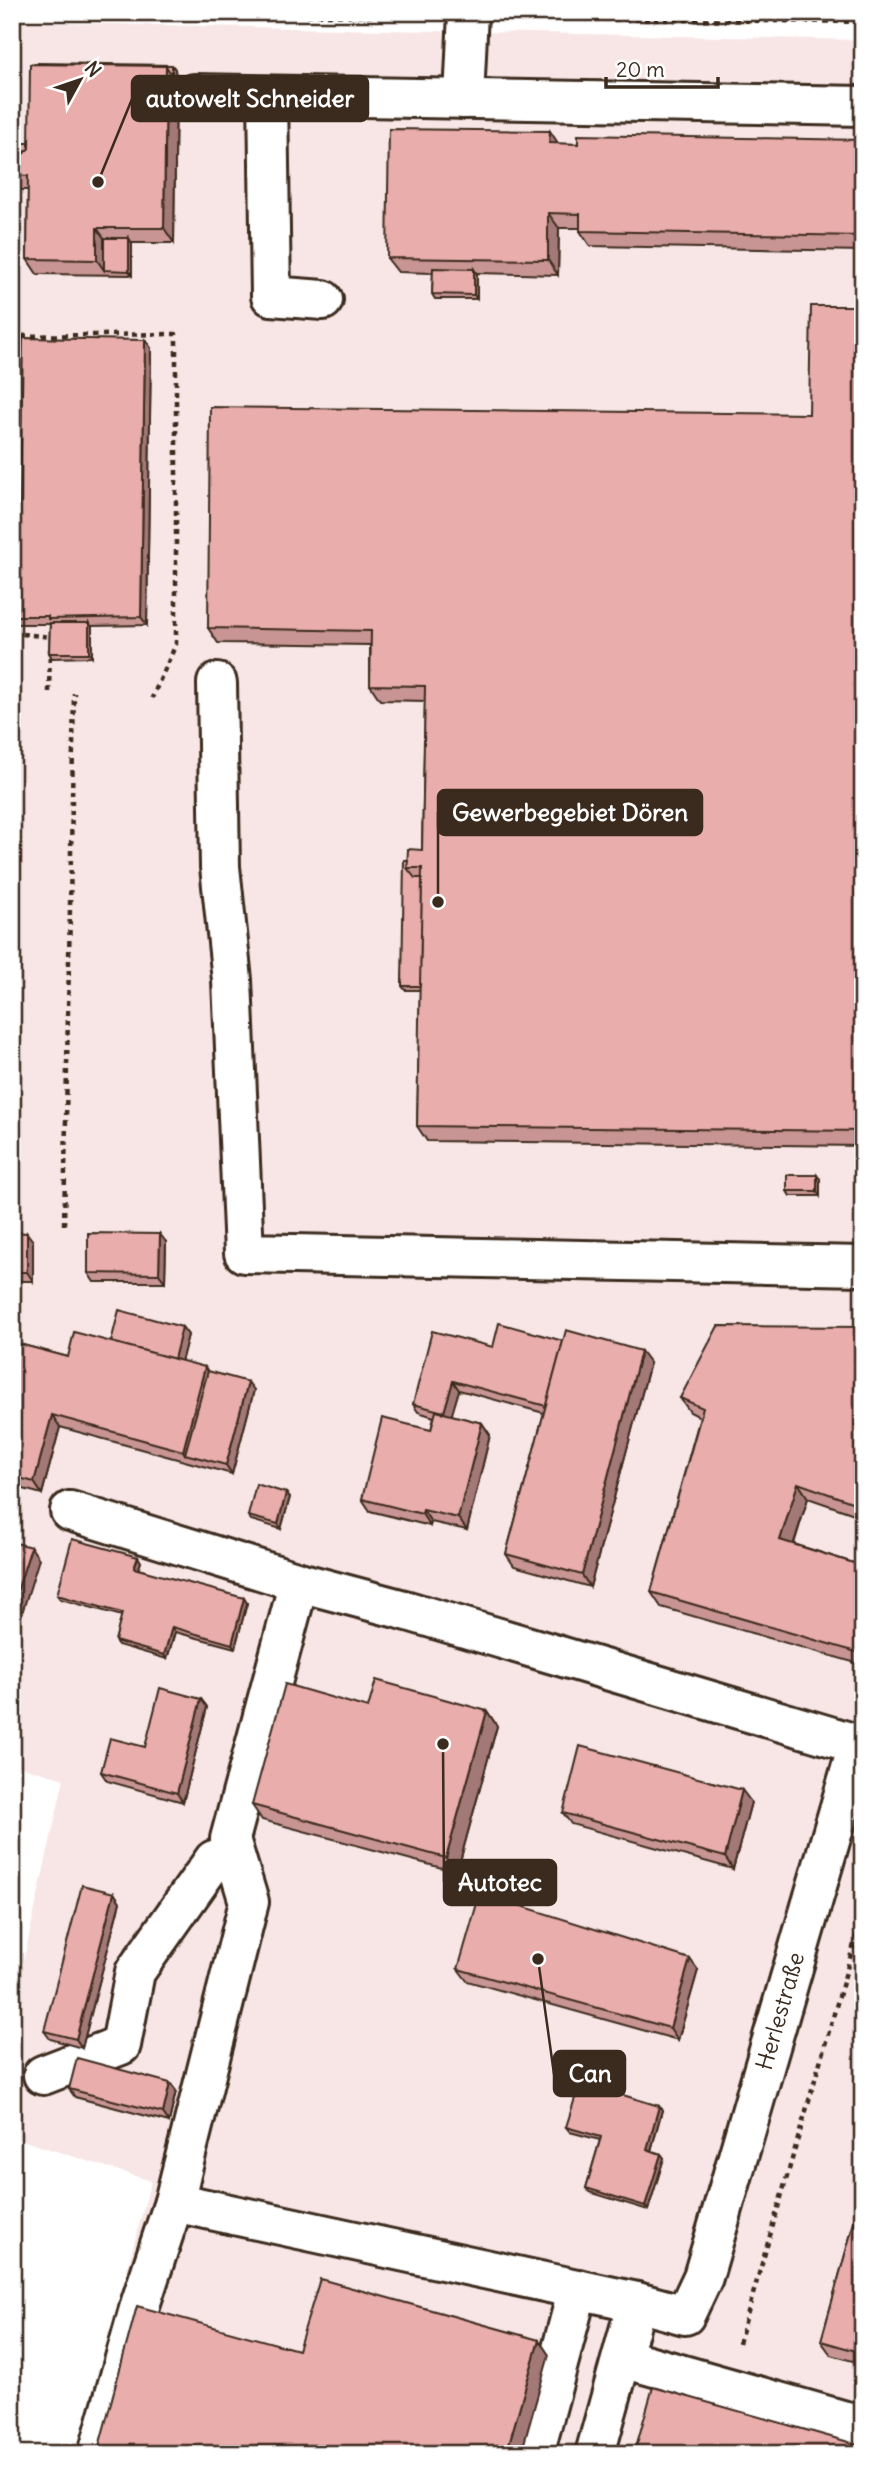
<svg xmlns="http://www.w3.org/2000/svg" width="875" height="2466" font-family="Delius,sans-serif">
<rect width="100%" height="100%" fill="#fff"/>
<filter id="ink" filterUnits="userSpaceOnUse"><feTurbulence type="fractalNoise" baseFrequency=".0143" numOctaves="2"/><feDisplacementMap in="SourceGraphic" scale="14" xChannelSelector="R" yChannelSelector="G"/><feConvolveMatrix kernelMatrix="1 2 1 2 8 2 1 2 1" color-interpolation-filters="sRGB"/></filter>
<g filter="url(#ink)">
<!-- built -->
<path fill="#f8e6e6" d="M12,22L863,40V2454H77L151,2181L18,2139L12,2131V2012L64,1779L12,1764Z"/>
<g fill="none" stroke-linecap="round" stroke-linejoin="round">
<!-- minor casing -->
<g stroke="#3b2a1e" stroke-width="44">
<g id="minor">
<path d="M194,94L863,106"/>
<path d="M268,96L271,296L323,300"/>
<path d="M464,99L468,12"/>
<path d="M217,683L220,867L232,980L244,1253L863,1266"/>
<path d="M70,1511L299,1582L408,1611L863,1746"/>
<path d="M299,1582L230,1839L249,1902L174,2202L637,2302"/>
<path d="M43,2075L121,2045L135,1972L214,1860L234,1854"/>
<path d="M623,2358L863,2426"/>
<path d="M98,2454L141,2302L174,2202"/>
<path d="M534,2454L578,2289"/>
<path d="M595,2454L637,2302L685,2315L703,2277L858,1745"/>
</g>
</g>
<!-- path -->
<g stroke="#3b2a1e" stroke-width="4.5" stroke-dasharray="5 5" stroke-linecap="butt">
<path d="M177,12L432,17"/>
<path d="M504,18L863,22"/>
<path d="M12,336L176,334V644L152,698"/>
<path d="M12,633L51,637"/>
<path d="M49,692L50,649"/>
<path d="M64,1225L74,693"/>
<path d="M739,2343L863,1913"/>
</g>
<!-- minor -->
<use href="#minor" stroke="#fff" stroke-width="38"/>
</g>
<!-- wall -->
<g fill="#c89594" stroke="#3b2a1e" stroke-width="2">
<path d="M172,65L175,69L176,80L174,243H132V275L37,274L27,259L28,190H21L12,177V155H18L29,143Z"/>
<path d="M863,140V251L590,246L580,231V228H559L558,275L477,273V299H435L432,294L433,273L398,272L387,258L558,144Z"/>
<path d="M863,306V1146L427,1141L417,1126L420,990H405L402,986L408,860L422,850L425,701L380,700L370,685V645L218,643L208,628L809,414Z"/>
<path d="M145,340L151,348L147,625L91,626L92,657L52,658L49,653L50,624H12V505H20Z"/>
<path d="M820,1179V1196H790L787,1191Z"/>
<path d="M12,1232L33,1241V1281H12Z"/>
<path d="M166,1242L165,1282H94L88,1273Z"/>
<path d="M182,1327L188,1335L181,1361L254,1390L232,1474L60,1427L42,1494L12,1486V1342L68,1357L111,1342Z"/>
<path d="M863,1327V1517L808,1498L794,1544L863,1566V1665L661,1607L651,1592L700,1417L690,1412L680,1398Z"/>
<path d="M493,1347L650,1363L590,1587L514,1566L506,1554L544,1413L459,1390L451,1415L482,1423L490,1435L467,1530L431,1522L430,1526L370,1511L362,1499L431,1430L434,1417L418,1412L413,1404Z"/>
<path d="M286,1493L290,1497L281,1529L251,1520L248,1516Z"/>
<path d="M138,1557L141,1562L138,1569L247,1603L235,1648L175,1632L167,1659L118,1645L115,1641L122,1616L60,1599L57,1595Z"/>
<path d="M201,1699L207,1707L183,1802L107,1781L101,1772L145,1747Z"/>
<path d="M487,1711L497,1726L457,1872L262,1820L252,1805Z"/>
<path d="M751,1802L733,1869L571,1824L563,1813Z"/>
<path d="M114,1893L120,1902L82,2048L50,2039L44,2031Z"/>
<path d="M458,1969L698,1970L678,2040L467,1981Z"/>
<path d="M170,2083L176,2091L169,2122L75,2097L69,2089Z"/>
<path d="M662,2110L651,2151L661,2154L664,2158L648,2210L589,2192L586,2188L600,2140L570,2132L566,2127Z"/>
<path d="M863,2190V2364L831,2355L821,2341Z"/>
</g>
<!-- shaded-wall -->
<g fill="#a37978" stroke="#3b2a1e" stroke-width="2">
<path d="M172,65L175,69L176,80L174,243L164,228L166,66Z"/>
<path d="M550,131L560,146L549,143Z"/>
<path d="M548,213L559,228L558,275L548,260Z"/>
<path d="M97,228L107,242L104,270L97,260Z"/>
<path d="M129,238L132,243V275L129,271Z"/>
<path d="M474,269L477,274V299L474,295Z"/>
<path d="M145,340L151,348L147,625L141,617Z"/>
<path d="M89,623L92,627V657L89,653Z"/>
<path d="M817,1175L820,1179V1196L817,1191Z"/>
<path d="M27,1233L33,1241V1281L27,1272Z"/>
<path d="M160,1234L166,1242L165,1282L159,1274Z"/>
<path d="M182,1327L188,1335L179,1370L173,1361Z"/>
<path d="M641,1351L650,1363L590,1587L582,1575Z"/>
<path d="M205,1367L213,1379L185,1454L183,1451Z"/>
<path d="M453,1381L459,1390L450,1421L444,1412Z"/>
<path d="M248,1382L254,1390L232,1474L226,1465Z"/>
<path d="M52,1415L60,1427L42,1494L34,1482Z"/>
<path d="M482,1423L490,1435L467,1530L458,1518Z"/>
<path d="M798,1483L808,1498L790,1555L780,1540Z"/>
<path d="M286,1493L290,1497L281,1529L278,1524Z"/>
<path d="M423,1510L431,1522L430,1526L422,1514Z"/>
<path d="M31,1547L39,1559L12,1645V1607Z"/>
<path d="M138,1557L141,1562L137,1572L134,1568Z"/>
<path d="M244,1598L247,1603L235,1648L232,1644Z"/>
<path d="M172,1627L175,1632L167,1659L164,1655Z"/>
<path d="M201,1699L207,1707L183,1802L177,1793Z"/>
<path d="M487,1711L497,1726L457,1872L446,1858Z"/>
<path d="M742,1790L751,1802L733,1869L725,1857Z"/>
<path d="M114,1893L120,1902L82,2048L76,2039Z"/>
<path d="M690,1959L698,1970L678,2040L670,2028Z"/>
<path d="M170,2083L176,2091L169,2122L163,2113Z"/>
<path d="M659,2106L662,2110L650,2154L647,2149Z"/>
<path d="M661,2154L664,2158L648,2210L645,2206Z"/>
<path d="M539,2340L549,2355L521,2454H506Z"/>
</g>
<!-- building -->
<g fill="#e9adac" stroke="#3b2a1e" stroke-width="2">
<path d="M38,63L172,65V75L166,66L38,64Z"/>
<path d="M30,64L166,66L164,228H97V260L27,259L28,176L12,175V155H22L29,148Z"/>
<path d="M389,129L550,131L549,143L578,144V135L863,140V236L580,231V214L548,213V260L387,258Z"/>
<path d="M18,143H29V148L22,155H18Z"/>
<path d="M104,238H129V271L104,270Z"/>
<path d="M433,268L474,269V295L432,294Z"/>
<path d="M811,306H863V1131L417,1126L422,868H407L408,849L422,850L425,686L370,685L371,631L208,628L210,407L809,414Z"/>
<path d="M23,338L145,340L141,617L48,619V616H12V505H20Z"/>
<path d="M50,623H89V653H49Z"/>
<path d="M404,860H408L407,868L415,878H422L420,986H402Z"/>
<rect x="787" y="1175" width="30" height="16"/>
<path d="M12,1232L27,1233V1272H12Z"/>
<path d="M88,1233L160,1234L159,1274L88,1273Z"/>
<path d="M119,1310L182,1327L174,1359L111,1342Z"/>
<path d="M499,1323L563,1341L546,1406L453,1381L444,1412L413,1404L432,1331L493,1347Z"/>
<path d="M718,1326L863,1327V1506L798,1483L780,1540L863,1566V1654L651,1592L703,1408L680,1398Z"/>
<path d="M566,1330L641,1351L582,1575L506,1554Z"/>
<path d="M74,1332L205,1367L183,1451L52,1415L34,1482L12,1476V1342L68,1357Z"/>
<path d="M208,1371L248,1382L226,1465L185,1454Z"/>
<path d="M436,1411L482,1423L458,1518L423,1510L422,1514L362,1499L382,1418L431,1430Z"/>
<path d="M256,1484L286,1493L278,1524L248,1516Z"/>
<path d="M72,1539L138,1557L134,1568L244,1598L232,1644L172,1627L164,1655L115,1641L122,1613L57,1595Z"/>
<path d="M12,1542L31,1547L12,1607Z"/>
<path d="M376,1680L487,1711L446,1858L252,1805L285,1684L368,1708Z"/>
<path d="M160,1688L201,1699L177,1793L101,1772L110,1738L145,1747Z"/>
<path d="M580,1746L742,1790L725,1857L563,1813Z"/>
<path d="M82,1885L114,1893L76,2039L44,2031Z"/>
<path d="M480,1893L690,1959L670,2028L458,1969Z"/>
<path d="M77,2058L170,2083L163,2113L69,2089Z"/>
<path d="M580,2082L659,2106L647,2149L661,2154L645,2206L586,2188L601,2137L566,2127Z"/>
<path d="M863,2190V2353L821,2341Z"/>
<path d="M320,2279L539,2340L506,2454H97L137,2306L298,2350Z"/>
<path d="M653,2387L863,2446V2454H634Z"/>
</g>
</g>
<g text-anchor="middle" stroke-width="6" stroke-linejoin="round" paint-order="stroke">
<!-- street labels -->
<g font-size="23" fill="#3b2a1e" stroke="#fff">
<text transform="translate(780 2011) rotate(-74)" y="8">Herlestraße</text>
</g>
</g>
<!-- callouts -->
<path fill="none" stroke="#3b2a1e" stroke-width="2.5" d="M98 182L132 99M438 902L438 812M443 1744L444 1882M538 1959L554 2074"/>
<g fill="#3b2a1e" stroke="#fff" stroke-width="2.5">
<circle cx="98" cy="182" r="7"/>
<circle cx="438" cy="902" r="7"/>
<circle cx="443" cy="1744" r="7"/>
<circle cx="538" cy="1959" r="7"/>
</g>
<g fill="#3b2a1e" stroke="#3b2a1e" stroke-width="2.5">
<rect x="132" y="76" width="236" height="45" rx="7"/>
<rect x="438" y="790" width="264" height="45" rx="7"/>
<rect x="444" y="1860" width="112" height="45" rx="7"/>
<rect x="554" y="2051" width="71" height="45" rx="7"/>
</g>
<g font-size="24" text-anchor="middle" font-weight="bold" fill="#fff">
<text x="250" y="107">autowelt Schneider</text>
<text x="570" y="821">Gewerbegebiet Dören</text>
<text x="500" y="1891">Autotec</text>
<text x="590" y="2082">Can</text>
</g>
<!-- margin -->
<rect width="875" height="2466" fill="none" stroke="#fff" stroke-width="42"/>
<rect x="21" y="21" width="833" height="2424" fill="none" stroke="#3b2a1e" stroke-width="2.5" filter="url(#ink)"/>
<!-- north arrow -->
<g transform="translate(80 80) rotate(50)" stroke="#ffffff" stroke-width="5" paint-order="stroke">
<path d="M0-5L12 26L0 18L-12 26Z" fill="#3b2a1e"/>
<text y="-10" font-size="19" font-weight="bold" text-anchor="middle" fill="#3b2a1e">N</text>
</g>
<!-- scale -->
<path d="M606 77v10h112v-10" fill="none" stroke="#3b2a1e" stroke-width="3.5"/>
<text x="616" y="77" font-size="21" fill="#3b2a1e" stroke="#ffffff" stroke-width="5" paint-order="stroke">20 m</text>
</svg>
